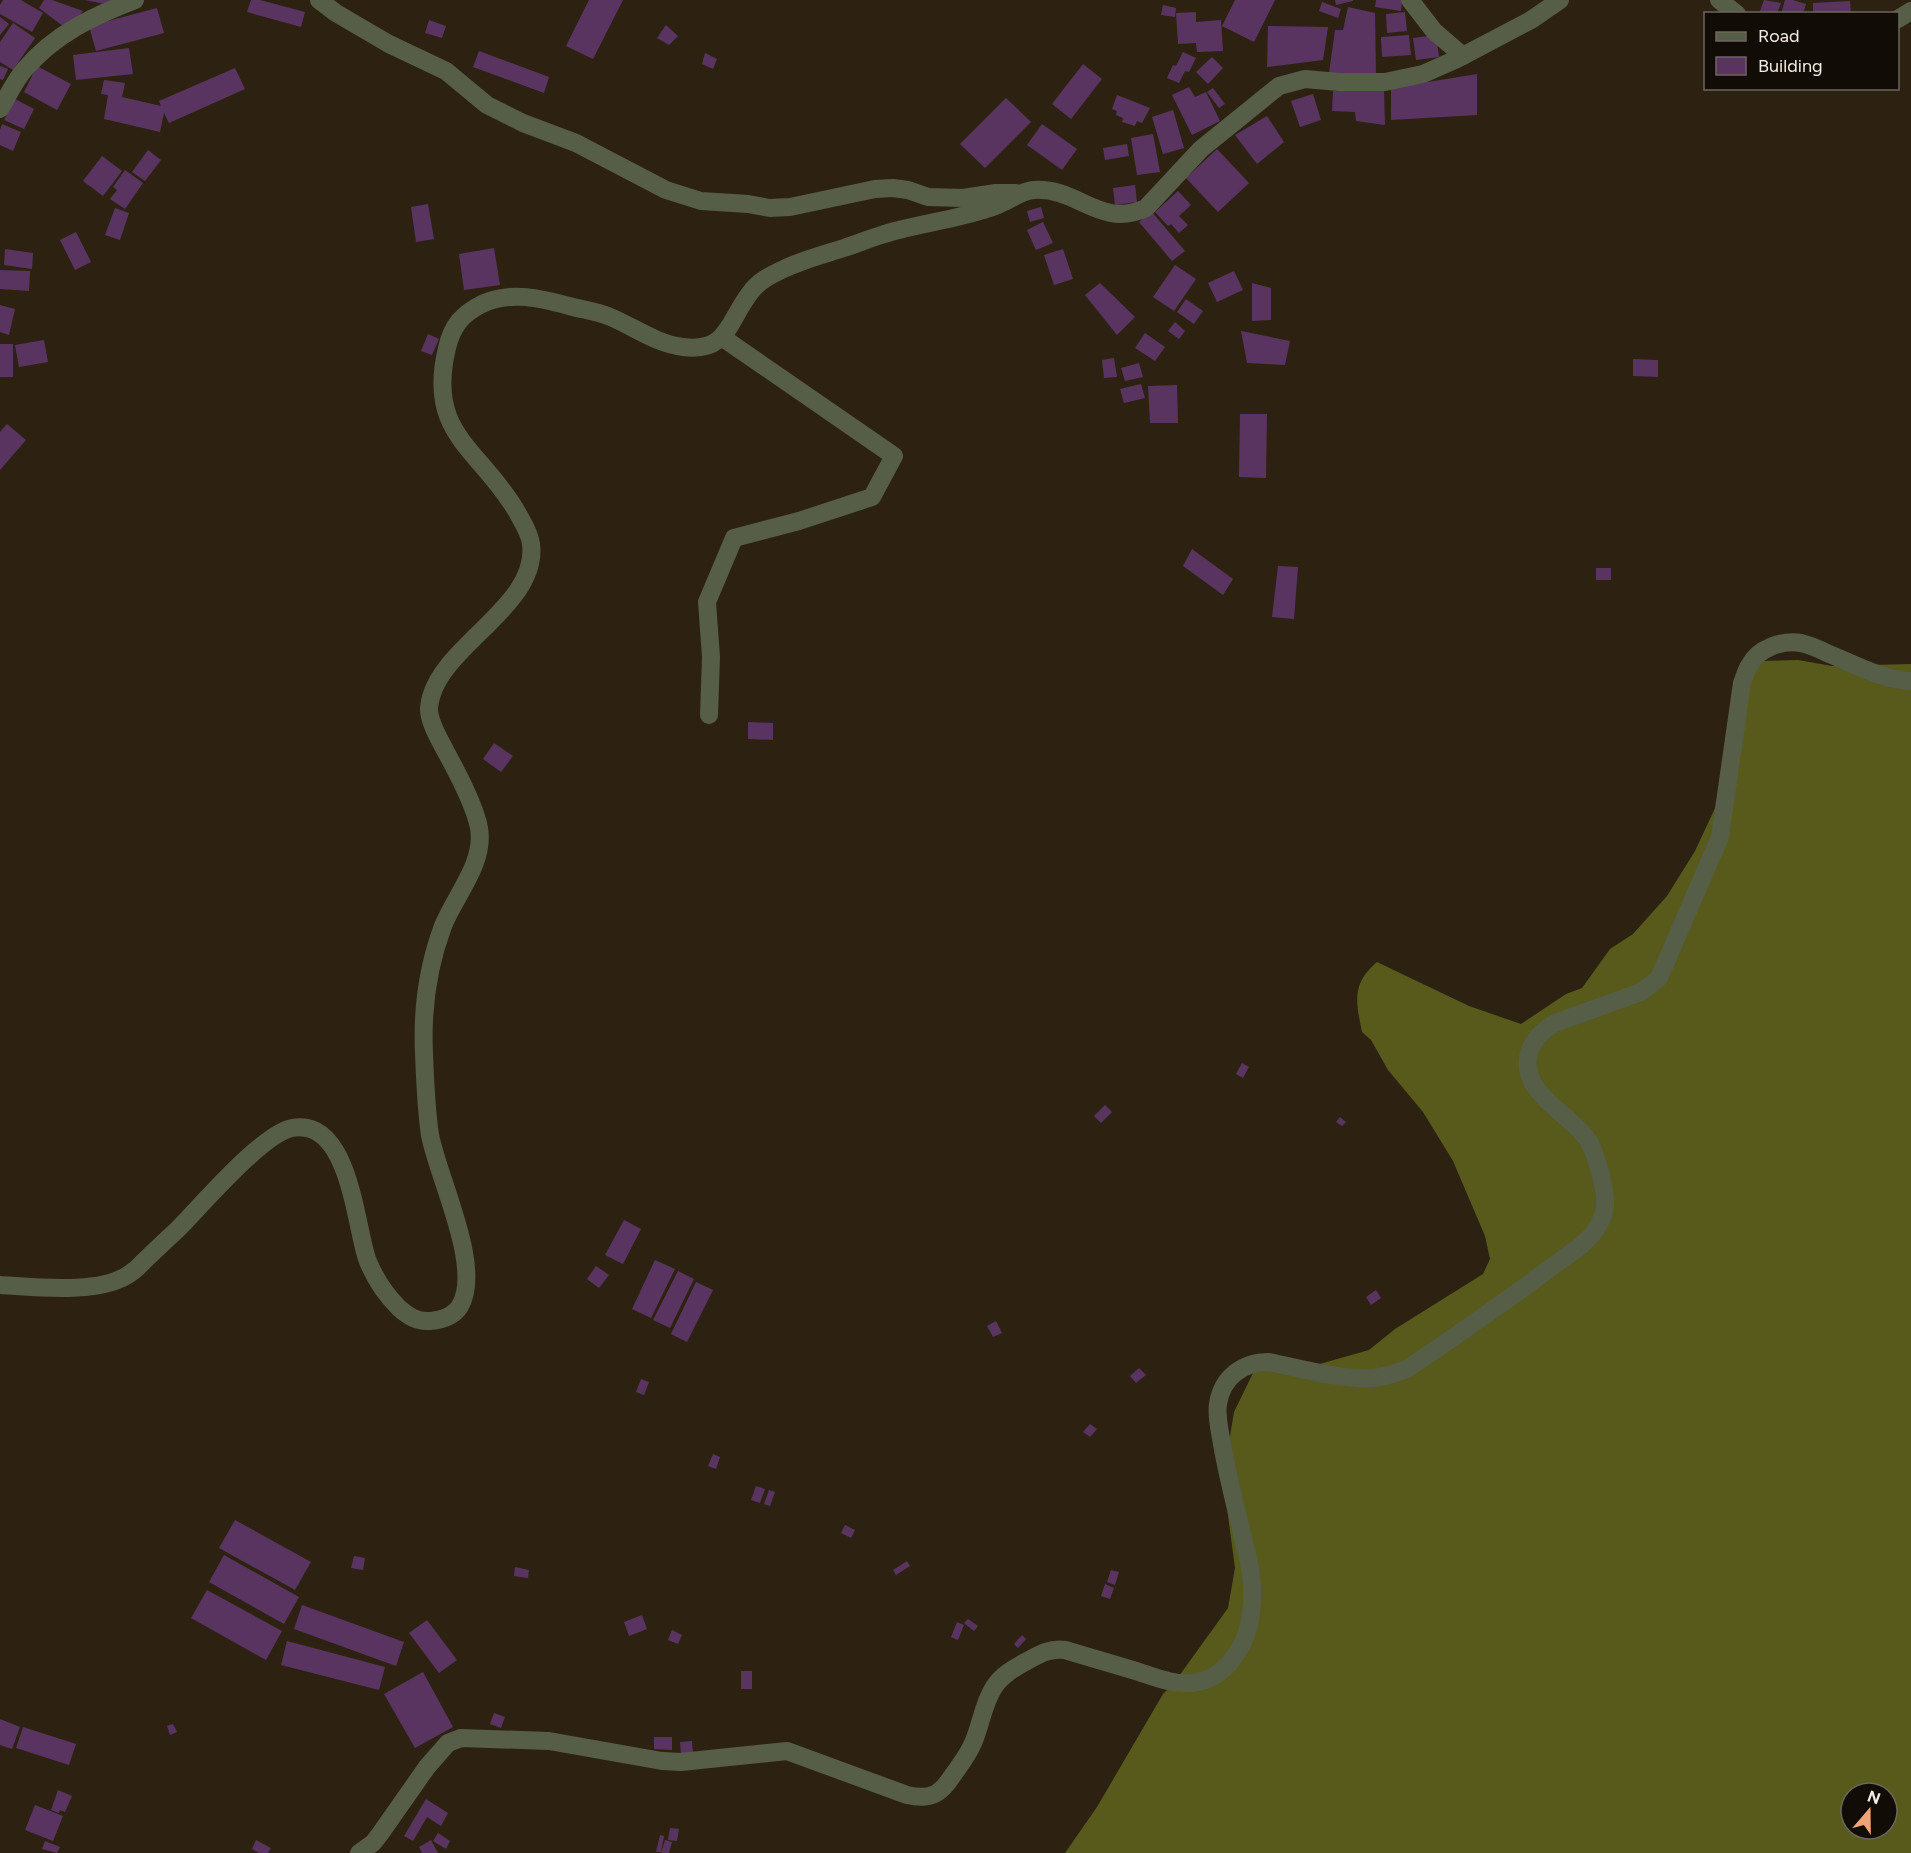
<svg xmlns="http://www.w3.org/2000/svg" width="1911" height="1853" font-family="Figtree,sans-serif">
<rect width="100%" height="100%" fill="#2d2212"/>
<!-- forest -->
<path fill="#575a1a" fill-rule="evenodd" d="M1798,660L1832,666L1911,664V1853H1065L1097,1807L1163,1694L1174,1683L1228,1608L1235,1568L1223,1478L1234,1412L1255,1369L1295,1371L1369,1350L1395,1329L1483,1274L1490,1259L1485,1236L1453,1161L1423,1112L1388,1070L1371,1040L1362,1032C1356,1002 1351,984 1377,962L1469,1006L1521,1024L1566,994L1582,988L1610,949L1633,934L1667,896L1695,851L1724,789L1743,687L1761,661ZM1851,1793H1887V1829H1851Z"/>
<!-- building -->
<g fill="#5a3461">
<path d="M3,0H21L43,13L32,32L0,14V5Z"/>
<path d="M44,0H52L83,11L77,19L63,26L39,8Z"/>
<path d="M85,0H116L109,5Z"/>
<path d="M251,0H260L305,12L301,27L247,12Z"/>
<path d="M589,0H623L593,59L566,46Z"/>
<path d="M1235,0H1275L1254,42L1222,26Z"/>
<path d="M1335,0H1353V1L1336,5Z"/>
<path d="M1376,0H1402L1401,11L1375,7Z"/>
<path d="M1764,0L1781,3L1777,14H1759Z"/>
<path d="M1785,0H1793L1806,4L1803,14H1781Z"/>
<path d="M1850,1L1851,14H1813V3Z"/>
<path d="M1322,2L1341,9L1338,18L1319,11Z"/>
<path d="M1163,5L1176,8L1175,17L1161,15Z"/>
<path d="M1348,7L1375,13L1376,77L1329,73L1335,30H1343Z"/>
<path d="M157,8L164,33L96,51L89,26Z"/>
<path d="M1196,12V22L1221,20L1223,51L1197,52L1196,43L1178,44L1176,13Z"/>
<path d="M1405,12L1407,31L1387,33L1386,14Z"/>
<path d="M0,17L9,24L0,35Z"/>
<path d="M429,20L446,26L442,38L425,33Z"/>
<path d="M13,23L35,38L13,70L0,62V42Z"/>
<path d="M666,25L678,36L669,45L657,38Z"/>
<path d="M1268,26L1328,27L1323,60L1267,67Z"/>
<path d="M1409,35L1411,55L1382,57L1381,37Z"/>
<path d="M1436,35L1439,57L1416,60L1413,38Z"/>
<path d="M129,48L133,74L76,80L73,55Z"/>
<path d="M479,51L549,77L544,93L473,67Z"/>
<path d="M1183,52L1196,58L1189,72L1185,71L1179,83L1167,78L1173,65L1176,66Z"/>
<path d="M705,53L717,59L713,69L702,64Z"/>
<path d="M1212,57L1223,68L1208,84L1196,72Z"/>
<path d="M1083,64L1102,79L1071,119L1052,104Z"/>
<path d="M0,66L8,69L3,80L0,79Z"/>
<path d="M37,66L71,84L57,110L24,92Z"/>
<path d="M235,68L245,89L169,123L164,113L160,132L104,119L108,95L101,94L104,80L125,83L122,97L161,106L159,101Z"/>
<path d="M1477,74V115L1391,120V88Z"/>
<path d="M1189,87L1195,97L1206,92L1220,121L1192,135L1172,95Z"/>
<path d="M1213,88L1225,104L1219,108L1207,92Z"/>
<path d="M1384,89L1385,125L1356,121L1355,112L1332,111L1333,91Z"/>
<path d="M1313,94L1321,120L1300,127L1291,101Z"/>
<path d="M1117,95L1150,108L1142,123L1137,121L1135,126L1122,122L1123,118L1116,115L1117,111L1112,109Z"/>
<path d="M1006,98L1031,122L985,168L960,144Z"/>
<path d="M15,99L34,109L24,129L4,120Z"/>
<path d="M1173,110L1184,148L1163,154L1152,117Z"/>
<path d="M1267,116L1284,142L1257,164L1235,135Z"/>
<path d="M2,124L21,132L13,151L0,145V130Z"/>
<path d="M1042,124L1077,149L1062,170L1027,145Z"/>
<path d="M1153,134L1160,172L1137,175L1131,138Z"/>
<path d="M1127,144L1129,156L1105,160L1103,148Z"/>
<path d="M1217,149L1249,183L1218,212L1186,178Z"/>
<path d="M148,150L161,160L145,181L132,172Z"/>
<path d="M102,156L122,171L103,196L83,181Z"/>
<path d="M125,170L143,183L125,209L110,199L117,190L113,187Z"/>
<path d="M1135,185L1137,202L1115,205L1113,188Z"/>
<path d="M1178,191L1191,205L1179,216L1188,225L1179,233L1171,224L1168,226L1155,212Z"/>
<path d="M428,204L434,239L416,242L411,207Z"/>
<path d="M1041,207L1044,218L1030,222L1027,211Z"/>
<path d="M115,208L129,213L120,240L105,235Z"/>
<path d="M1151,211L1185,251L1172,261L1139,222Z"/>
<path d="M1043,222L1053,243L1036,250L1027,230Z"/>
<path d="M76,232L91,262L75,270L60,240Z"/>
<path d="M494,248L500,285L464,290L459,254Z"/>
<path d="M5,249L33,253L32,269L4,265Z"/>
<path d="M1063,249L1073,279L1054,285L1044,255Z"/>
<path d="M1175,265L1196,279L1174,311L1153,297Z"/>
<path d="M0,270L30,271L29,291L0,289Z"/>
<path d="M1234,271L1243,290L1217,302L1208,283Z"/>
<path d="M1100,283L1135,317L1117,335L1085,295Z"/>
<path d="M1252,283L1271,288V320L1252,321Z"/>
<path d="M1186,299L1203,311L1194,324L1177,312Z"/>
<path d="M0,305L15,309L9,335L0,332Z"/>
<path d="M1175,322L1185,331L1179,339L1168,331Z"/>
<path d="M1241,331L1290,341L1285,365L1247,363Z"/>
<path d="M1145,333L1165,347L1155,361L1135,348Z"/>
<path d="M428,334L439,339L432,355L421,351Z"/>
<path d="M44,340L48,362L19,367L15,345Z"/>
<rect x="0" y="344" width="13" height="33"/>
<path d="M1114,358L1117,377L1104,378L1102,360Z"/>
<path d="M1633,359L1658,360V377L1633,376Z"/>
<path d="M1139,363L1143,377L1125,381L1121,368Z"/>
<path d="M1141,384L1145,398L1124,403L1120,389Z"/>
<path d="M1177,385L1178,423H1150L1148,386Z"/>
<path d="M1240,414H1267L1266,478L1239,477Z"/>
<path d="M7,424L26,440L0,470V432Z"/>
<path d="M1192,549L1233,579L1223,595L1183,566Z"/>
<path d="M1278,566L1298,567L1294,619L1272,617Z"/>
<rect x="1596" y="568" width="15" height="12"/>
<path d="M748,722L773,723V740L748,739Z"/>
<path d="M494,743L513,756L501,772L483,759Z"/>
<path d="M1242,1063L1249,1067L1243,1078L1236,1074Z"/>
<path d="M1105,1105L1112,1112L1101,1123L1094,1116Z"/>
<path d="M1340,1117L1346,1122L1342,1126L1336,1122Z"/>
<path d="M624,1220L641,1229L623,1264L605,1255Z"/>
<path d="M655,1260L675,1269L651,1318L632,1309Z"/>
<path d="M596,1266L609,1275L599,1288L587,1279Z"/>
<path d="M678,1271L694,1279L670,1328L653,1320Z"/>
<path d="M696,1282L713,1290L687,1342L671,1334Z"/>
<path d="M1376,1290L1381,1298L1371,1305L1366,1297Z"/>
<path d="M996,1321L1002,1333L993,1337L987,1326Z"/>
<path d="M1139,1368L1146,1375L1136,1383L1130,1376Z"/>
<path d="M641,1379L649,1382L644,1395L636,1392Z"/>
<path d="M1090,1424L1097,1429L1090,1437L1083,1432Z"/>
<path d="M713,1454L720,1457L716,1469L708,1466Z"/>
<path d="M756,1486L765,1489L760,1503L751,1500Z"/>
<path d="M769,1490L775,1492L770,1506L764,1504Z"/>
<path d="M235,1520L311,1562L295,1590L219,1548Z"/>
<path d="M845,1525L855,1530L851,1538L841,1533Z"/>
<path d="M224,1555L299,1597L284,1624L209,1582Z"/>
<path d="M354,1556L365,1558L363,1570L351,1568Z"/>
<path d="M907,1561L910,1566L896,1575L893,1570Z"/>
<path d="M515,1567L529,1570L528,1578L514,1576Z"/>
<path d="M1111,1570L1119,1572L1115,1585L1107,1582Z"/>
<path d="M1105,1584L1114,1588L1110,1599L1101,1596Z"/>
<path d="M207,1590L282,1631L266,1660L191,1618Z"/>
<path d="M302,1605L404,1642L396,1666L294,1629Z"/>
<path d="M642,1615L647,1629L629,1636L624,1622Z"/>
<path d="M968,1619L978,1626L974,1631L964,1623Z"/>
<path d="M427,1620L457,1660L439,1673L409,1633Z"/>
<path d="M957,1622L964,1625L958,1640L951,1637Z"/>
<path d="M672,1630L682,1635L678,1644L668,1640Z"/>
<path d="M1022,1635L1026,1639L1018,1648L1014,1644Z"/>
<path d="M287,1641L385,1667L379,1690L281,1665Z"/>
<rect x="741" y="1671" width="11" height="18"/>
<path d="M423,1672L453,1727L415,1748L384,1694Z"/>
<path d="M494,1713L505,1717L501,1728L490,1724Z"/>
<path d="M0,1719L20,1727L12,1749L0,1745Z"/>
<path d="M173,1724L177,1732L170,1735L167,1726Z"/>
<path d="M23,1727L76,1744L69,1765L16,1748Z"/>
<path d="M654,1737H672V1750L654,1749Z"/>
<path d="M692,1741L693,1753L681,1755L680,1742Z"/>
<path d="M58,1790L72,1796L65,1812L60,1810L59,1813L51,1810Z"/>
<path d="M426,1799L448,1813L441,1826L427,1817L413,1841L404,1836Z"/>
<path d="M35,1805L63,1816L53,1841L25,1830Z"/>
<path d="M670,1828L679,1829L677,1841L668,1840Z"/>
<path d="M438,1833L450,1841L446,1849L433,1841Z"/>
<path d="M660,1835L664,1836L661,1852H656Z"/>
<path d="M256,1840L271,1848L268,1853H259L252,1849Z"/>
<path d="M431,1840L438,1853H422L419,1847Z"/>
<path d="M665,1840L672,1842L669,1853H661Z"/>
<path d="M45,1841L60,1847L57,1853L42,1849Z"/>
</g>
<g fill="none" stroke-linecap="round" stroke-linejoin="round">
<!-- minor -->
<g stroke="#565e47" stroke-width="18">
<path d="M319,0L336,13L389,44L446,71L487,105L523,123L576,143L666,190L701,201L748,204L770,208L790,207L875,189L893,188L908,190L928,197L963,198L996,193H1016"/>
<path d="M1410,0L1434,31L1463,56"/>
<path d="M1719,0L1737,14"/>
<path d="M1898,19L1911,11"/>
<path d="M0,109C8,96 15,80 25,69C55,34 93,16 135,0"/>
<path d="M709,715L711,657L707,602L734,538L799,521L872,497L894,456L723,338"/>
<path d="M0,1285C33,1287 91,1293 120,1279C126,1277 131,1273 136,1269C150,1255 164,1242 178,1229C202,1205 262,1134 292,1128C349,1117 355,1223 367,1259C374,1277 385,1294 399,1308C408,1316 417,1322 430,1321C442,1320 454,1316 460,1306C483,1267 438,1178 430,1135C426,1108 425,1080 424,1053C422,1010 428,966 443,926C456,894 485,863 479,828C475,806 457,772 446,752C440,740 429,723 429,709C429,705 430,701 431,697C445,644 539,604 531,544C530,533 522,521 517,512C480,448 426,435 447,348C452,326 462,314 482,304C512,290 543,299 573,307C585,310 597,312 608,316C633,326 656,344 683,347C728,353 728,321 750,293C759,280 773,274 788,267C806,259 825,254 844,248C862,242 881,234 899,230C926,223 954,219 980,211C987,209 995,207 1002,203C1014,198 1021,191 1034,190C1078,187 1100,229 1146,208L1201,149L1279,86L1305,79L1339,82H1385L1423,74L1457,59L1531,20L1560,0"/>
<path d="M359,1853L373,1843L380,1834L427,1767L448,1743L461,1738L549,1741L662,1761L681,1762L787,1751L907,1795C931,1800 940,1795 953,1775C960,1765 968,1755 973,1743C981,1725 983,1704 994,1687C1002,1675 1014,1668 1027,1661C1040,1654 1050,1648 1065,1650C1089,1657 1112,1664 1136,1671C1155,1677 1173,1685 1193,1683C1211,1681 1224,1671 1234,1657C1252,1634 1254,1602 1251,1574C1249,1559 1244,1544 1241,1529C1234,1501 1227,1473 1222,1444C1220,1431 1216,1417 1218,1404C1222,1377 1243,1362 1269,1362C1299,1368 1341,1380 1371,1378C1384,1378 1396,1373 1407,1369C1454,1337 1501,1305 1546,1271C1559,1261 1574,1252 1586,1241C1596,1232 1604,1218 1605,1205C1606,1190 1596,1151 1587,1139C1570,1114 1522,1094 1528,1057C1531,1041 1541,1031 1555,1023L1641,992L1659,978L1720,837L1742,683C1744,678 1746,671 1749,666C1758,648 1782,640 1801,643C1810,645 1819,649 1827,653C1854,664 1882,680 1911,681"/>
</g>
</g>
<!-- legend -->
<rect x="1704" y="12" width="195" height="78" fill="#110c06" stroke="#6c665e" stroke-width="1.5"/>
<rect x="1716" y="32" width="30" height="9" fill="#565e47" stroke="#6c665e" stroke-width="1.5"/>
<text x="1758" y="42" font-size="18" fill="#f5ede3">Road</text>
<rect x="1716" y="57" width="30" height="18" fill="#5a3461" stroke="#6c665e" stroke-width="1.5"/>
<text x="1758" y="72" font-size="18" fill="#f5ede3">Building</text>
<!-- north arrow -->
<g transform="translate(1869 1811) rotate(20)"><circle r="28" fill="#110c06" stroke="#6c665e" stroke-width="1.5"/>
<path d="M0-4.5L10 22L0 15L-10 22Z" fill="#efa377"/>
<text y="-9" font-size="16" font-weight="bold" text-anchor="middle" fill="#f5ede3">N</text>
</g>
</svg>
